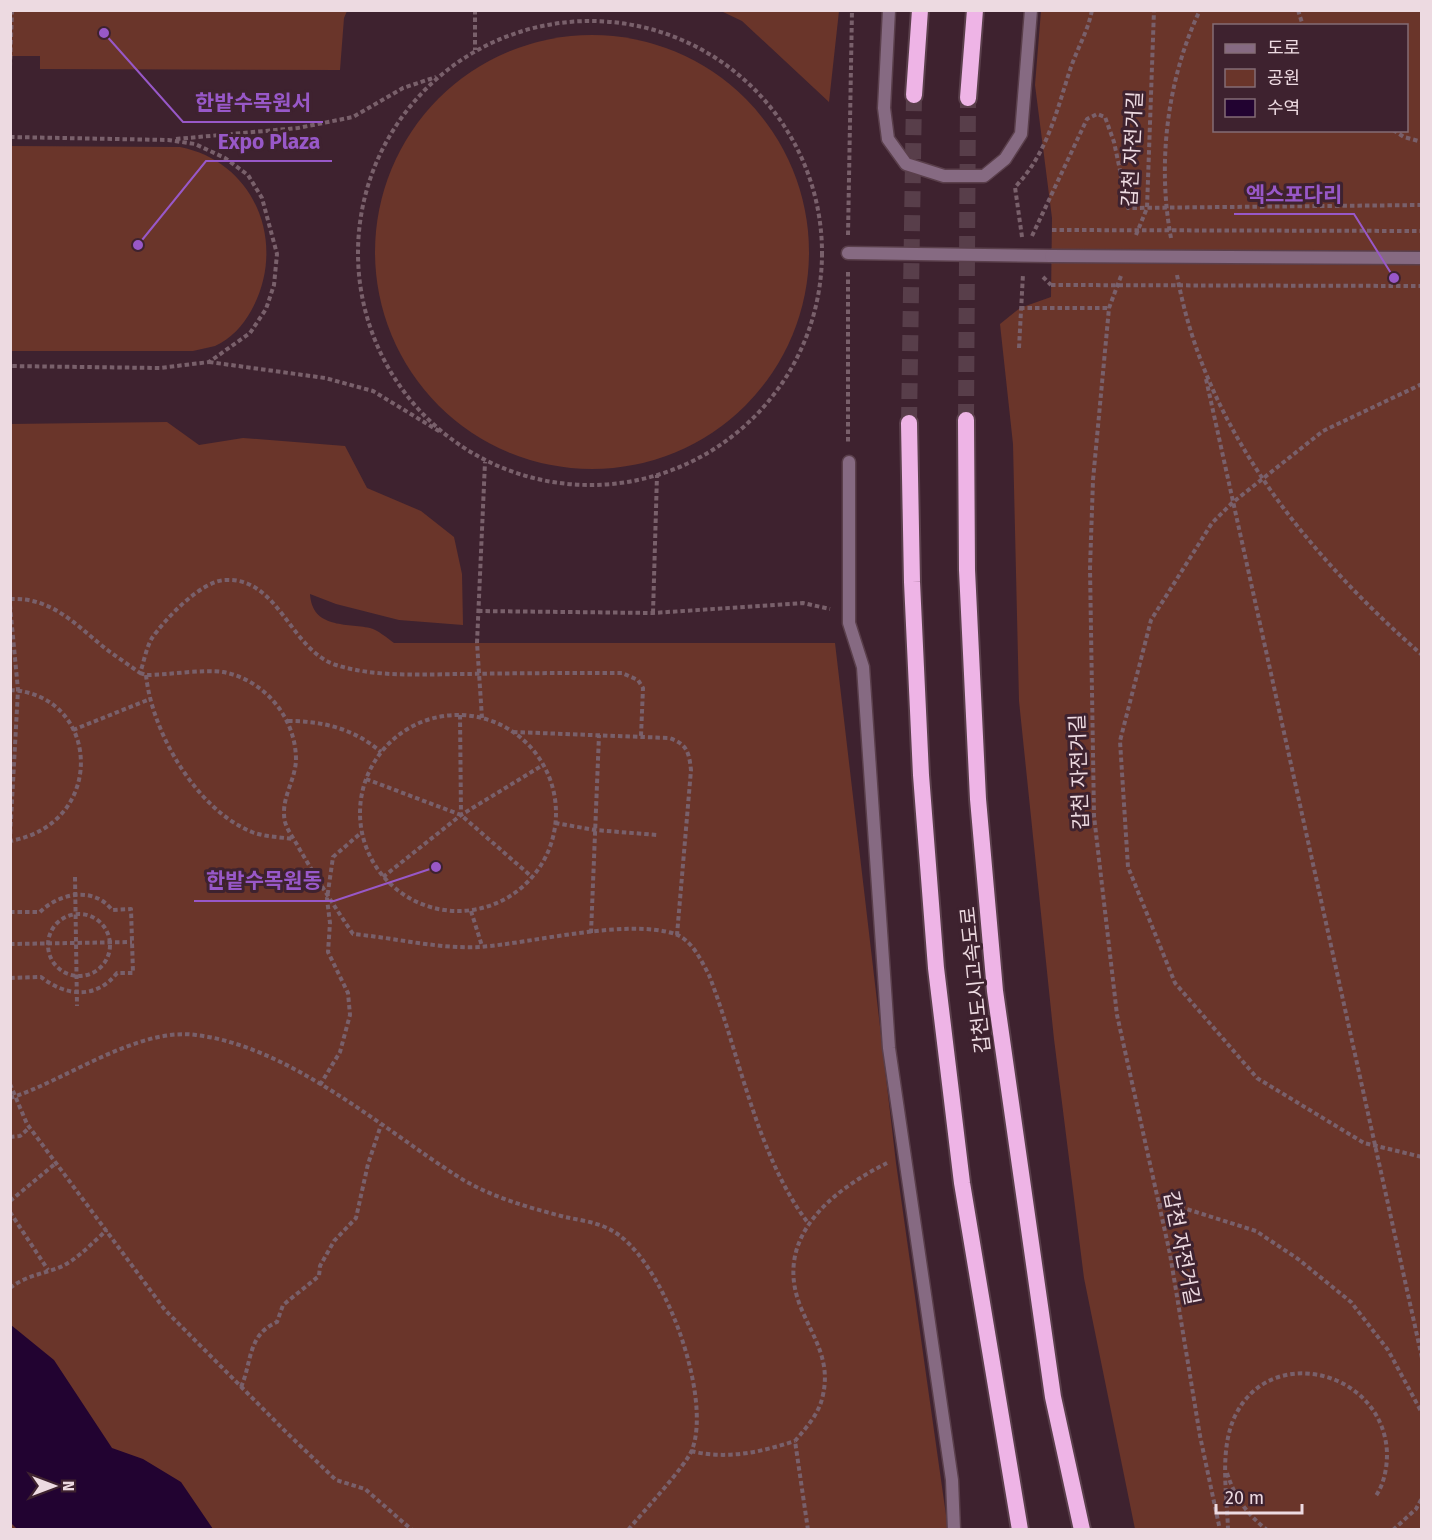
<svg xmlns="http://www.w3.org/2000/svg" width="1432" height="1540" font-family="'Fira Sans','Noto Sans KR',sans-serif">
<rect width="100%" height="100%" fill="#3e222f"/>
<!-- green -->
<g fill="#6a352a" fill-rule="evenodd">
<path d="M10,11L11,10L347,11L344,18L340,70L40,69V56H11Z"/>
<path d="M721,11H839L829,102L742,21Z"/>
<path d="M1041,11H1421V1529H1135L1084,1278L1054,1039L1019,701L1013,444L1000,324L1020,308L1051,297L1052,218L1035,85ZM1214,26H1406V130H1214Z"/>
<circle cx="592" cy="252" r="217"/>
<path d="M11,146L180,147C256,162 288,245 251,311C243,325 231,339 215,346C208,348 200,349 193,351H11Z"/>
<path d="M167,422L199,445L243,438L345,446L367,488L421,511L454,537L462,574L463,625L399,620L336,604L310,594C312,629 347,623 370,628C378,630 387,638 394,643H835L896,1163L948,1529H11L10,424Z"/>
</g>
<!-- water -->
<path fill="#220331" d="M11,1325L54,1360L112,1448L143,1459L181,1482L213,1529L16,1528L10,1522Z"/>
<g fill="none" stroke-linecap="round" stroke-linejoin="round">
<!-- trunk-tunnel -->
<g stroke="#583e4a" stroke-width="16" stroke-dasharray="16 8" stroke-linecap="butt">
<path d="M966,420L968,98"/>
<path d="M909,423L914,95"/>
</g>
<!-- service casing -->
<g stroke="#5a3f4b" stroke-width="15">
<path id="service" d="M849,462V623L863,667L889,1048L952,1480L954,1530"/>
</g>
<!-- pedestrian casing -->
<g stroke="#5a3f4b" stroke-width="15">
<path id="pedestrian" d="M848,253L1051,256"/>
</g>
<!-- tertiary casing -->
<g stroke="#5a3f4b" stroke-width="15">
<path id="tertiary" d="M889,10L884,108L888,139L906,164L944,176H984L1005,159L1021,134L1031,10"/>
</g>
<!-- trunk casing -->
<g stroke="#5a3f4b" stroke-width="20">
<g id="trunk">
<path d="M914,95L920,10"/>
<path d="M968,98L975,10"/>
<path d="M966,420L967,570L978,799L995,991L1053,1397L1082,1530"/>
<path d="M909,423L912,582L921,775L936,968L962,1183L1020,1530"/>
</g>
</g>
<!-- path -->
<g stroke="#79606b" stroke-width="4" stroke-dasharray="4.5 3" stroke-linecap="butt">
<path d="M475,10V50"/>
<path d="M1298,10L1303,26"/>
<circle cx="590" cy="253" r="232"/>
<path d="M10,67L12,10"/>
<path d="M1393,130L1404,137L1422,142"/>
<path d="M10,137L168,140L195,144L225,158L248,175L262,198L277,254L274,285L266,309L250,333L209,362L160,368L10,366"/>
<path d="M176,139L298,128L353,117L403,88L436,77"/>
<path d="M848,235L852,10"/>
<path d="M1136,235L1147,208L1154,10"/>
<path d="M1032,236L1087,119L1097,114L1105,117L1114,142L1128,208L1422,205"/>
<path d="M1022,237L1015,187C1048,153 1057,109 1071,67C1078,47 1088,31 1092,10"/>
<path d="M1171,238C1157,164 1167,79 1200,10"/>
<path d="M848,272V442"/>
<path d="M1177,275C1205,429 1307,554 1422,655"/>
<path d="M1121,276L1109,308L1093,480L1090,568L1094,816L1117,1015L1170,1254L1200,1436L1220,1530"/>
<path d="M1043,277L1051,285"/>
<path d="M1020,308H1109"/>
<path d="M1019,348L1023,274"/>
<path d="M209,362L325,378L373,391L442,433"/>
<path d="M1206,379L1422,1358"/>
<path d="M1422,384L1323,431L1232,503L1212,523L1151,620L1120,741L1128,867L1175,983L1257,1078L1364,1143L1422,1157"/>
<path d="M10,599C52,597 76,625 106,649C117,657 129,665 140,673C144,662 146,648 152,638C165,619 201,581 225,580C279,577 290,650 336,665C377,678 425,674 467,674C519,673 571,673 622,673L638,680L643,688L641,736"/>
<path d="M10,605L18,690L10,838"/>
<path d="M478,611L653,613L803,603L830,609"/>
<path d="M653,613L657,475"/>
<path d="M140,673L146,675C167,675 204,669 223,672C265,680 296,718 296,760C295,782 280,799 285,822C288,832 295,840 300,850C317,879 334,906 353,934C396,938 437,949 480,947C532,943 628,918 675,934C692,940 701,960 709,975C740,1055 756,1154 808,1223"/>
<path d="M146,675C152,733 197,810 252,832C265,837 280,837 293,839"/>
<path d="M10,690C101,694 108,824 10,841"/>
<path d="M460,715L461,815"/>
<circle cx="458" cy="813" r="98"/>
<path d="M482,718L477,643L485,462"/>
<path d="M288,721C324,721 354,729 381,752"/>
<path d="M73,730L150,699"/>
<path d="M513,732L669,738C687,744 689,752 691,770L677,935"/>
<path d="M366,779L461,815L532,877"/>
<path d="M555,823L595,830L657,835"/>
<path d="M75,877L77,1006"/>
<path d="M383,877L461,815L543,765"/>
<path d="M471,911L482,946"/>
<path d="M10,912H40C59,893 94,886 112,910L131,909L133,973H117C96,1000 65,996 41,977L10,978"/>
<circle cx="79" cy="945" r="31"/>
<path d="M591,933L599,735"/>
<path d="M10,944L132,942"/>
<path d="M10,1084L27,1124L165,1310L288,1434L336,1480L365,1489L412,1530"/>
<path d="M320,1085L340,1052L350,1015L348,993L328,952L330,923L327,899L333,857L362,832"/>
<path d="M10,1098C65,1081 137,1027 196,1035C288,1046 379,1126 457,1176C490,1197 527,1207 565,1217C579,1220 596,1222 609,1229C662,1254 713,1396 692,1450C685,1467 642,1513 628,1530"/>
<path d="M10,1137L20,1136L29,1128"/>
<path d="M10,1201L56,1163"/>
<path d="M1158,1205H1174L1256,1231L1298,1259L1351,1302L1388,1350L1422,1413"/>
<path d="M10,1212L48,1270"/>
<path d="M10,1288C25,1276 42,1274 58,1268C76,1261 92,1243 107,1230"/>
<path d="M241,1387C252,1363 247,1335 277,1322L283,1305L319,1276L320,1266L334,1241L356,1218L368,1164L381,1125"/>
<path d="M691,1451C727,1460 761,1452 795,1441"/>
<path d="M1227,1473C1235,1498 1247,1514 1267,1530"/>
<path d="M808,1530L795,1441C805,1429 818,1415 822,1399C832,1362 814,1339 801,1308C772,1238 831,1191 887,1163"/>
<path d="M1228,1530C1227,1494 1219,1450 1235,1416C1271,1341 1385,1372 1387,1454C1387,1468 1384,1485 1375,1497"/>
<path d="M1393,1530L1416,1509L1422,1498"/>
</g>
<!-- service -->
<use href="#service" stroke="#866a82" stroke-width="12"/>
<!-- pedestrian -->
<use href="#pedestrian" stroke="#866a82" stroke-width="12"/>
<!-- tertiary -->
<use href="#tertiary" stroke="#866a82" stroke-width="12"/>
<!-- trunk -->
<use href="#trunk" stroke="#eeb4e6" stroke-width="16"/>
<!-- pedestrian-bridge casing -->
<g stroke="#5a3f4b" stroke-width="15" stroke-linecap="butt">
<path id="pedestrian-bridge" d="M1051,256L1422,258"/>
</g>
<!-- path-bridge -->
<g stroke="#79606b" stroke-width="4" stroke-dasharray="4.5 3" stroke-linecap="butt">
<path d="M1052,230L1422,231"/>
<path d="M1051,285L1422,286"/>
</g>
<!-- pedestrian-bridge -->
<use href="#pedestrian-bridge" stroke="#866a82" stroke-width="12"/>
</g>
<g text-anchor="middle" stroke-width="6" stroke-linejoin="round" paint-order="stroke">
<!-- street labels -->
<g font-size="20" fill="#eddae1" stroke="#3e222f">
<text transform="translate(1132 149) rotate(-87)" y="7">갑천 자전거길</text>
<text transform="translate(1079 772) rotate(-92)" y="7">갑천 자전거길</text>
<text transform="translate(975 980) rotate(-96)" y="7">갑천도시고속도로</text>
<text transform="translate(1182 1248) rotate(79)" y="7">갑천 자전거길</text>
</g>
</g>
<!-- callouts -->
<path fill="none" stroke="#9858c8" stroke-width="2" d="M104 33L183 122H323M138 245L206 161H332M1394 278L1354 214H1234M436 867L334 901H194"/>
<g fill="#9858c8" stroke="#3e222f" stroke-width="2">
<circle cx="104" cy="33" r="6"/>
<circle cx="138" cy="245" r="6"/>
<circle cx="1394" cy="278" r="6"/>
<circle cx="436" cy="867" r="6"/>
</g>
<g font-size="21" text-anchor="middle" font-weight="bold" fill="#9858c8" stroke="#3e222f" stroke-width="6" stroke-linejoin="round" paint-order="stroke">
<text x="253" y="110">한밭수목원서</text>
<text x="269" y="149">Expo Plaza</text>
<text x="1294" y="202">엑스포다리</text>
<text x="264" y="888">한밭수목원동</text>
</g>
<!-- border -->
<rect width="1432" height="1540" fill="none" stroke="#eddae1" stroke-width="24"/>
<!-- legend -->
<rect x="1213" y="24" width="195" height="108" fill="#3e222f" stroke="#846c76" stroke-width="1.5"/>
<rect x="1225" y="44" width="30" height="9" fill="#866a82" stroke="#846c76" stroke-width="1.5"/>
<text x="1267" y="54" font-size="18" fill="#eddae1">도로</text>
<rect x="1225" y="69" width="30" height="18" fill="#6a352a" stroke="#846c76" stroke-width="1.5"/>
<text x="1267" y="84" font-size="18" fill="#eddae1">공원</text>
<rect x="1225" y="99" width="30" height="18" fill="#220331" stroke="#846c76" stroke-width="1.5"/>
<text x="1267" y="114" font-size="18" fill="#eddae1">수역</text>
<!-- north arrow -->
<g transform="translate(54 1486) rotate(90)" stroke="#3e222f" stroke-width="4.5" paint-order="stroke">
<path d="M0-4.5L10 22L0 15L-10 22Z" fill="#eddae1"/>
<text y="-9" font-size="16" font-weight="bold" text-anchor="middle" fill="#eddae1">N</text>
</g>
<!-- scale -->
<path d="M1216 1504v9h86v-9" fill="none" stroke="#eddae1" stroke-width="3"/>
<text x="1225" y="1504" font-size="18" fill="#eddae1" stroke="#3e222f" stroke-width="4.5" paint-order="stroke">20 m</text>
</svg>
